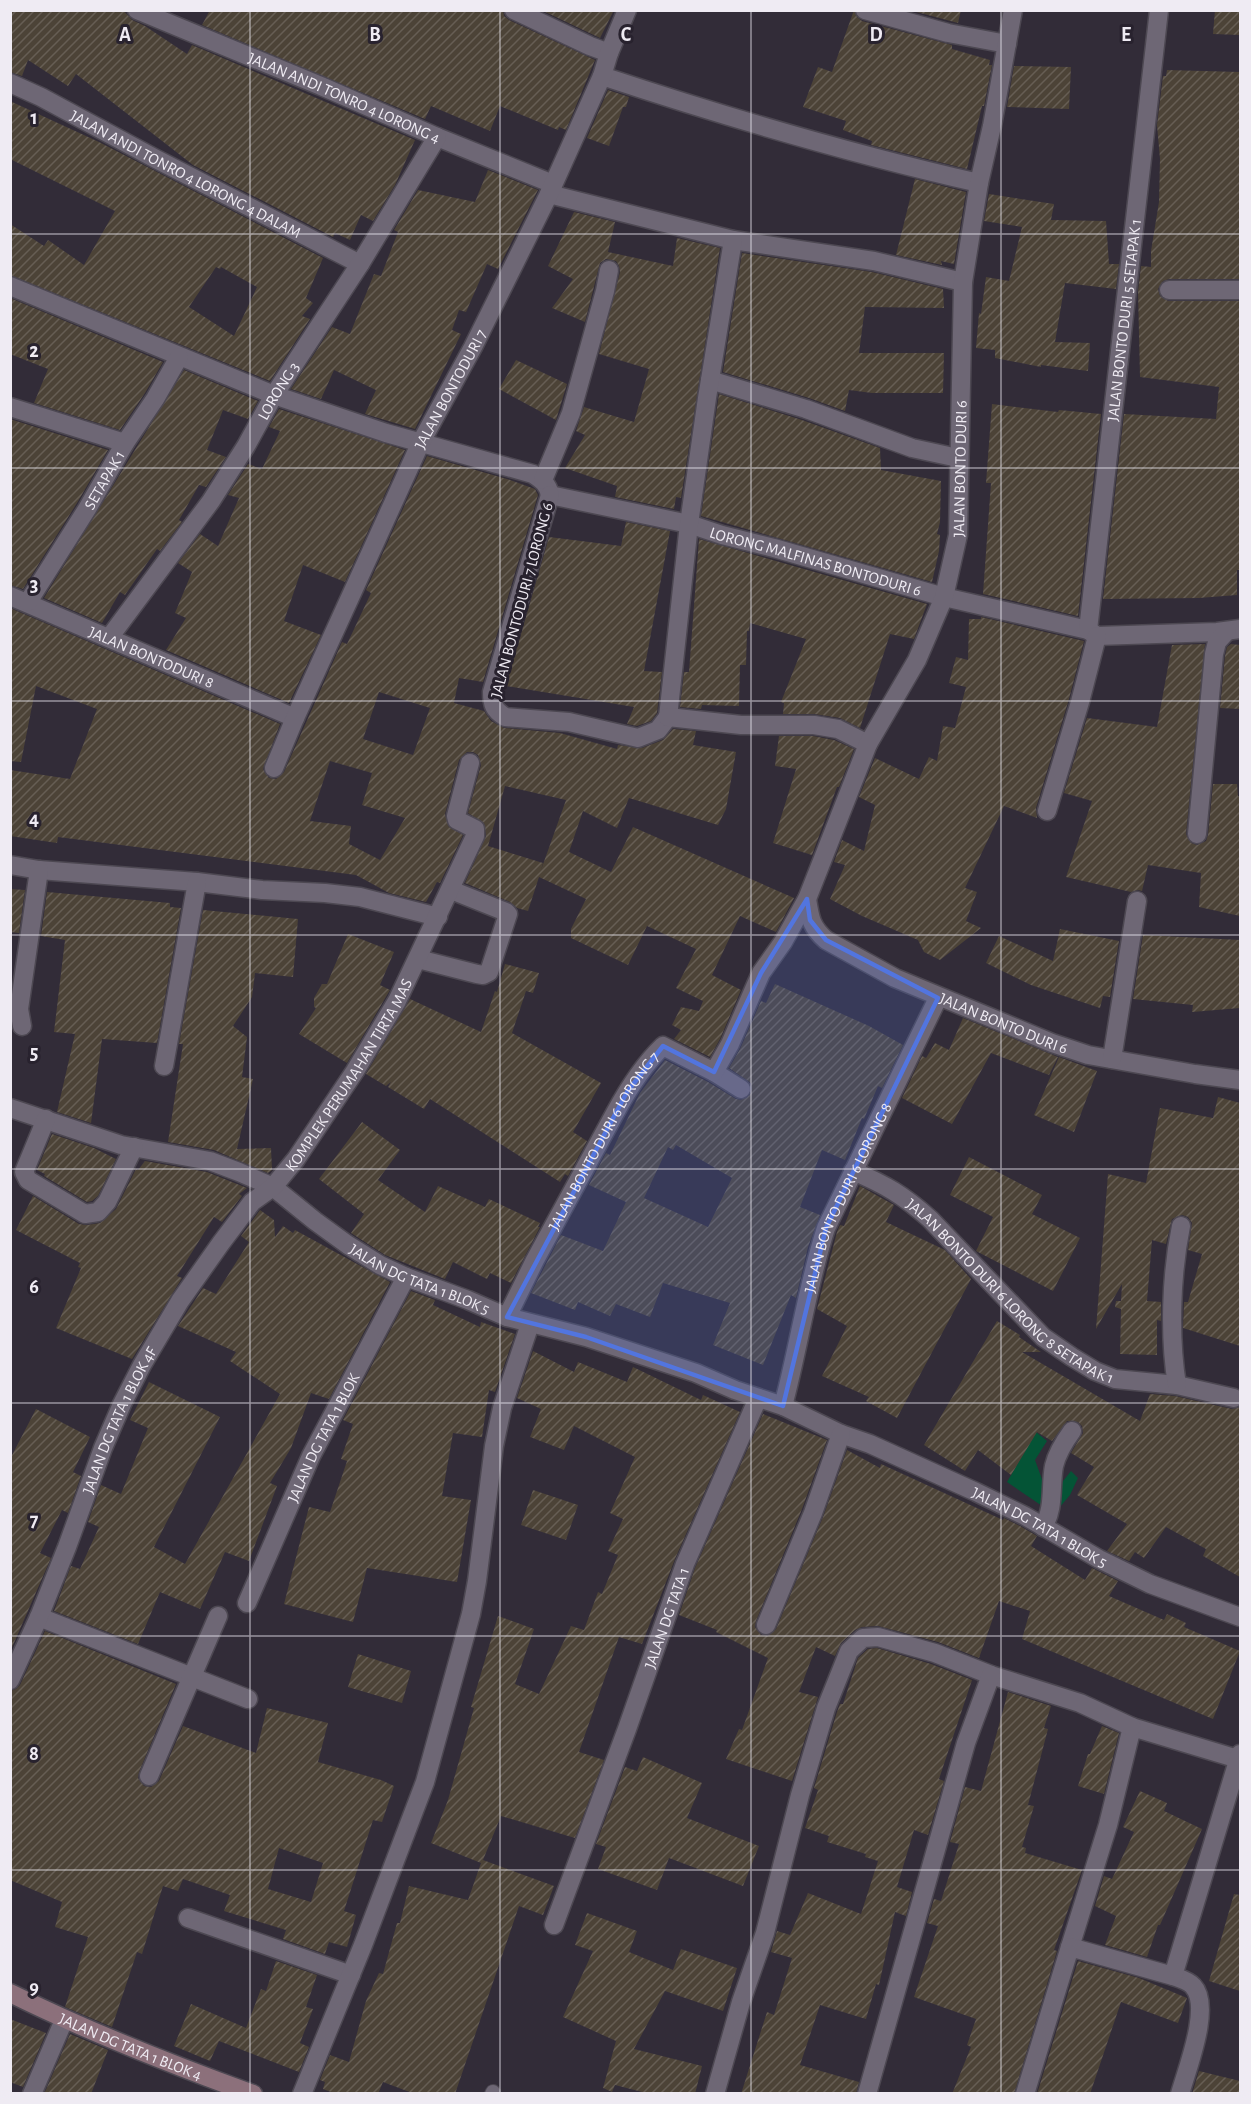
<svg xmlns="http://www.w3.org/2000/svg" width="1251" height="2104" font-family="'Alegreya Sans',sans-serif">
<defs>
<pattern id="building-hatch" width="6" height="6" patternUnits="userSpaceOnUse" patternTransform="scale(1.5)"><rect width="6" height="6" fill="#4c4337"/><path d="M-1 1l2-2M0 6l6-6M5 7l2-2" fill="none" stroke="#665e54"/></pattern>
</defs>
<rect width="100%" height="100%" fill="#322c38"/>
<!-- grass -->
<path fill="#045436" d="M1036,1432L1047,1441L1035,1460L1047,1493L1059,1492L1063,1481L1071,1471L1078,1478L1070,1495L1054,1514L1007,1482Z"/>
<!-- building -->
<g fill="url(#building-hatch)" fill-rule="evenodd">
<path d="M10,10H123L132,20L145,26L187,54L192,45L415,140L395,185L373,221L361,215L350,240L335,233L333,237L193,165L76,74L68,86L28,60L22,76L10,72Z"/>
<path d="M210,10H503L504,16L509,20L595,60L566,130L559,127L558,130L500,106L490,131L431,106L425,119L202,25Z"/>
<path d="M541,10H614L600,38Z"/>
<path d="M854,10L857,17L862,21L952,45V49L990,60L989,65H992L984,106H982L967,169L871,145L872,141L843,130L846,121L803,107L818,67L832,72Z"/>
<path d="M909,10H961L958,23Z"/>
<path d="M1215,10H1240V35L1213,34Z"/>
<path d="M1014,66L1071,67L1069,109L1007,107Z"/>
<path d="M1167,70L1240,72V279H1169L1163,281L1158,289L1160,296L1168,301H1240V570H1237V595L1199,598L1103,599L1124,414L1216,419L1219,387L1140,377L1138,291L1141,266L1151,267V251L1159,202L1160,159L1157,125L1163,76H1166Z"/>
<path d="M608,90L629,97L626,107H623L609,146L587,138Z"/>
<path d="M10,101L99,142L323,258L306,298L313,303L302,316L310,319L270,381L10,275V224L44,246L48,240L84,265L115,211L10,159ZM216,267L220,269L221,267L257,287L234,336L189,307Z"/>
<path d="M488,170L538,190L498,269L487,264L466,312L459,310L452,330L461,334L415,429L365,414L376,390L334,370L321,399L291,389L332,327L350,334L374,274L381,276L398,232L394,230L418,190L475,202Z"/>
<path d="M915,179L966,192L954,264L941,261L942,265L896,255Z"/>
<path d="M989,194L1054,204L1051,220L1106,221L1109,264H1119L1116,289L1065,283L1055,342L1090,343L1088,371L1041,365V367L995,358V350L976,348L979,313L981,314L986,277L1009,281L1022,227L984,221Z"/>
<path d="M574,212L615,222L608,252L673,266L677,238L720,248L681,498L676,497L674,509L615,497L617,486L565,468L585,435L576,431L584,407L634,422L649,369L599,354L620,272L619,266L616,261L606,259L600,263L585,322L552,308L573,279L548,266Z"/>
<path d="M742,253L872,272L943,289L944,308L865,307L859,353H944L943,393H872L849,390L845,411L809,398L723,372Z"/>
<path d="M10,298L163,362L145,393L120,430L34,403L48,369L10,354Z"/>
<path d="M516,360L567,384L556,420L499,389Z"/>
<path d="M184,370L258,401L248,419L223,410L207,450L226,457L206,487L199,485L179,520L182,522L160,551L157,549L125,595L120,592L102,623L44,598Z"/>
<path d="M719,394L802,420L880,448L881,470L941,481L940,522L937,534L940,535L939,551L932,582L701,516Z"/>
<path d="M992,404L1058,412L1059,410L1101,414L1078,616L983,594L991,483H986Z"/>
<path d="M279,409L405,450L345,582L303,565L284,621L321,635L289,703L166,650L186,618L175,613L192,572L178,563L200,534L218,546L239,498L228,495L248,464L262,469L280,431L269,427Z"/>
<path d="M10,419L108,450L77,503L23,589L10,585Z"/>
<path d="M427,456L507,479L535,489L538,495L483,682L459,678L454,703L484,711L491,721L504,728L560,733L617,749L618,745L642,748L663,740L673,729L696,731L693,745L736,752L726,809L718,825L629,798L617,828L583,811L569,852L611,872L633,827L794,898L776,932L740,916L712,975L741,990L720,1039L710,1057L674,1039L681,1030L672,1025L681,1007L699,1011L703,1001L676,988L696,949L647,926L628,965L571,938V929L586,899L539,877L528,911L517,908L510,902L465,883L486,836L484,823L468,813L481,765L478,755L473,752H467L459,760L445,814L449,827L463,835L440,883L437,882L426,902L389,893L356,875L58,837L57,843L10,836V770L70,779L97,709L36,686L21,762L10,761V608L280,724L263,769L269,778L276,779L284,772L342,642L347,644L371,593L366,590ZM379,692L430,708L413,755L363,739ZM330,761L372,773L362,805L405,818L380,860L349,844L351,826L310,821ZM505,786L566,800L541,870L543,863L488,846Z"/>
<path d="M626,522L670,531L644,671L662,672L657,713L651,721L637,726L627,724L634,707L506,686L549,537L621,546Z"/>
<path d="M699,539L927,604L914,639L890,634L860,728L840,718L814,714H783L784,703L781,702L806,639L750,623L749,631H747L746,665H740L739,706L702,705L701,709L680,707L684,672H689Z"/>
<path d="M981,617L1084,641L1069,699L1036,808L1037,818L1004,806L965,888L977,892L966,921L981,928L940,960L924,952L918,940L862,916L830,899L845,865L834,862L842,840L864,851L875,805L859,797L875,758L919,779L929,757L937,761L943,726L955,728L966,687L949,683L956,657L968,660L969,619H981Z"/>
<path d="M1205,644L1186,834L1191,843L1197,845L1206,841L1208,835L1213,784H1237L1238,796L1240,797V916L1199,907L1201,873L1148,865L1142,891L1138,890L1131,892L1066,877L1092,801L1064,793L1087,718L1157,727L1172,645Z"/>
<path d="M1231,644L1240,645V709L1220,708L1225,656L1227,647Z"/>
<path d="M779,736H813L834,740L854,749L839,787H837L812,855L773,843L796,769L775,766Z"/>
<path d="M10,889L25,890L19,933L10,932Z"/>
<path d="M47,892L170,903V907L181,908L157,1043L102,1039L91,1123L57,1112L75,1034L54,1032L65,940L41,936Z"/>
<path d="M203,910L298,919L293,977L255,973L252,997L233,1026L247,1037L242,1077L253,1079L237,1149L271,1148L272,1170L268,1173L214,1150L168,1142L183,1044H179Z"/>
<path d="M1060,929L1119,941L1110,997L1103,996L1100,1008L1031,985L986,963L999,936L1053,961Z"/>
<path d="M348,934L394,952L380,985L390,990L347,1063L299,1034L316,1008L314,1007V998L322,984H327Z"/>
<path d="M1143,935L1240,940V1008L1192,1012L1193,1005L1133,999Z"/>
<path d="M505,964L539,973L533,993L526,991L512,1033L601,1083L573,1132L587,1141L568,1176L565,1174L560,1182L430,1099L424,1109L388,1087L391,1082L386,1086L366,1074L410,999L481,1032L495,991L497,992Z"/>
<path d="M775,984L869,1026L903,1045L882,1088L878,1086L864,1119L862,1118L845,1160L822,1150L800,1207L820,1215L808,1247L796,1298L791,1295L763,1365L713,1345L730,1303L663,1283L650,1317L616,1304L610,1316L578,1302L575,1310L531,1293L561,1235L603,1251L626,1202L589,1185L606,1153L610,1155L640,1093L665,1060L708,1082L736,1099L741,1100L750,1095L752,1089L751,1083L729,1068L740,1049L761,1001L766,1003ZM676,1145L732,1178L708,1227L644,1198L668,1147L673,1150Z"/>
<path d="M963,1018L1058,1057L1049,1075L991,1053L952,1124L902,1098L922,1056L926,1058L935,1043L949,1050Z"/>
<path d="M1059,1057L1097,1071L1074,1132L1034,1115Z"/>
<path d="M1218,1097L1240,1103V1346L1183,1328L1184,1302H1188L1202,1254L1188,1250L1192,1223L1188,1217L1182,1215L1172,1219L1166,1244L1152,1240L1147,1301L1161,1302V1321L1157,1320V1355L1120,1354L1121,1309L1115,1307L1116,1301H1121L1122,1284L1096,1329L1108,1174L1146,1183L1160,1108L1213,1118Z"/>
<path d="M362,1122L400,1150L378,1180L425,1212L438,1186L485,1207L489,1199L540,1223L538,1227H540L511,1283L490,1273L487,1279L453,1262L445,1279L385,1255L351,1233L364,1214L319,1179Z"/>
<path d="M52,1134L94,1148L116,1159L98,1196L92,1201L87,1202L44,1176L45,1174L37,1170Z"/>
<path d="M969,1157L1042,1195L1032,1214L1080,1238L1053,1291L976,1251L993,1217L950,1195Z"/>
<path d="M145,1161L207,1172L247,1188L239,1194L242,1196L222,1222L214,1217L177,1276L182,1278L132,1359L56,1328L81,1268L78,1267L80,1263L16,1230L33,1196L79,1224L87,1225L100,1223L116,1209L136,1169L138,1170Z"/>
<path d="M860,1186L894,1205L886,1222L945,1250L971,1279L897,1418L866,1401L869,1397L822,1376L847,1326L817,1309L837,1232L840,1225L844,1226Z"/>
<path d="M260,1210L274,1220L275,1237L283,1226L293,1233L295,1230L390,1282L329,1399L311,1393L291,1448L270,1483L277,1486L249,1561L225,1552L200,1609L160,1592L138,1644L54,1611L71,1566L80,1569L99,1527L88,1522L101,1485L121,1494L148,1428L130,1420L149,1382L220,1417L154,1547L185,1564L280,1394L230,1361L236,1352L178,1326L203,1288L216,1294L249,1242L241,1236Z"/>
<path d="M411,1291L435,1300L433,1305L480,1327L481,1322L515,1334L495,1392L489,1390L482,1437L453,1433L442,1496L471,1500L457,1582L367,1568L353,1622L284,1604L309,1507L330,1512L347,1461L341,1459L353,1424L343,1420Z"/>
<path d="M997,1321L1020,1335L1019,1337L1041,1352H1022L1140,1421L1150,1394L1175,1396L1232,1409L1240,1407V1577L1203,1556L1206,1549L1166,1527L1144,1558L1135,1552L1129,1561L1107,1551L1127,1524L1077,1495L1094,1467L1071,1453L1083,1433L1082,1426L1078,1422L1067,1421L1052,1441L1037,1432L1011,1475L978,1450L965,1471L924,1445Z"/>
<path d="M533,1351L574,1372L578,1362L627,1382L633,1367L701,1400L703,1395L740,1412L675,1559L642,1644L619,1637L579,1752L604,1760L575,1838L501,1816L483,1860L554,1886L543,1915L519,1906L455,2094H415L383,2082L378,2094H336L323,2089L325,2082L320,2080L330,2055L349,2062L366,2001L379,1973L383,1974L397,1923H400L409,1886L468,1900L481,1863L431,1843L448,1800L474,1708L471,1707L498,1616L534,1629L515,1684L539,1694L571,1626L584,1630L598,1592L602,1594L618,1555L608,1551L623,1519L610,1513L635,1457L574,1426L564,1450L530,1437L541,1409L517,1398Z"/>
<path d="M36,1409L90,1437L73,1472L81,1476L68,1513L62,1510L40,1553L51,1558L10,1652V1459Z"/>
<path d="M763,1414L827,1440L802,1509L756,1621L755,1627L761,1635L768,1636L776,1629L823,1517L847,1450L880,1468L881,1464L1003,1520L1004,1518L1020,1526L1037,1536L1031,1546L1085,1580L1092,1568L1118,1581L1109,1596L1164,1620L1167,1614L1186,1623L1184,1627L1240,1651L1213,1719L1022,1639L1030,1611L999,1601L979,1658L938,1642L878,1626L862,1627L855,1630L841,1643L835,1656L816,1647L799,1692L818,1697L792,1781L726,1759L739,1729L742,1730L768,1658L716,1632L717,1630L679,1615L695,1568Z"/>
<path d="M533,1490L578,1505L566,1540L521,1525Z"/>
<path d="M45,1631L176,1684L139,1772L138,1778L144,1786L151,1787L159,1781L183,1726L256,1753L267,1708L328,1723L318,1762L381,1780L394,1786L382,1822L373,1820L344,1911L356,1915L347,1947L329,1942L325,1954L283,1939L286,1930L224,1911L230,1895L183,1879L178,1891L163,1886L142,1954L137,1952L112,2027L65,2007L88,1937L55,1927L62,1902L10,1880V1691L16,1689L20,1685ZM279,1848L323,1863L311,1902L268,1889Z"/>
<path d="M877,1648L931,1664L972,1680L939,1779L944,1781L928,1835L914,1830L897,1887L912,1892L906,1916L895,1912L879,1985L876,1984L866,2019L820,2005L800,2065L859,2082L856,2094H741L767,2012L774,2015L792,1958L771,1952L777,1931L790,1935L808,1893L861,1914L878,1861L865,1857L866,1854L827,1842L829,1836L805,1828L818,1790L814,1788L837,1712L840,1704H843L858,1658L868,1649Z"/>
<path d="M358,1654L411,1671L402,1703L348,1687Z"/>
<path d="M1008,1692L1051,1706L1044,1728L1048,1729L1028,1805L1034,1806L1022,1847L1026,1848L1025,1853L1082,1870L1054,1950L1057,1951L1014,2094H952L971,2047L967,2045L976,2019L914,1997L938,1926L927,1923L934,1899L941,1901L959,1844L950,1842L965,1787L981,1791Z"/>
<path d="M1102,1726L1119,1733L1104,1794L1078,1786L1088,1754H1090Z"/>
<path d="M643,1757L702,1783L687,1818L759,1846L743,1886L669,1858L657,1890L598,1869L606,1847L596,1844L625,1767L637,1771Z"/>
<path d="M1140,1791L1167,1803L1164,1811L1202,1829L1160,1925H1158L1147,1957L1105,1945L1116,1916L1095,1906L1104,1876L1112,1879L1134,1832L1123,1827Z"/>
<path d="M1234,1894L1240,1895V1991L1209,1981Z"/>
<path d="M587,1913L637,1931L629,1952L673,1970L681,1949L737,1968L723,2011L665,1991L634,2049L702,2066L695,2094H650L615,2085L612,2092L603,2088L616,2041L563,2017L593,1951L575,1945Z"/>
<path d="M276,1961L317,1975L306,2007L313,2009L300,2043L309,2047L299,2072L219,2041L210,2061L174,2046L191,2004L246,2028L261,1989L266,1991Z"/>
<path d="M1078,1961L1139,1978L1187,1998L1178,2023L1121,2002L1090,2094H1037Z"/>
<path d="M10,2019L46,2033L23,2087L10,2082Z"/>
<path d="M70,2034L108,2050L91,2094H44Z"/>
<path d="M1199,2071L1240,2081V2094H1192Z"/>
</g>
<g fill="none" stroke-linecap="round" stroke-linejoin="round">
<!-- lane casing -->
<g stroke="#4d4852" stroke-width="16">
<path id="lane" d="M492,2094L493,2092"/>
</g>
<!-- street casing -->
<g stroke="#4d4852" stroke-width="21">
<g id="street">
<path id="s1" d="M137,10L321,86L437,137L553,184"/>
<path d="M514,10L590,46L609,53"/>
<path d="M865,10L948,33L1007,44"/>
<path d="M602,76C726,117 852,154 979,183"/>
<path id="s2" d="M10,83L41,97L156,159L360,264"/>
<path d="M549,194L733,240L874,261L963,282"/>
<path d="M10,286L274,395L386,433L533,474C542,480 548,484 550,495"/>
<path d="M1169,290H1240"/>
<path d="M710,380L806,409L912,448L958,458"/>
<path d="M10,407L125,443"/>
<path d="M543,480L571,413L605,291L609,270"/>
<path id="s3" d="M550,495L689,524L722,535L774,548L944,597L1088,630L1097,636L1217,632L1240,629"/>
<path d="M550,495L492,692C492,705 494,710 505,717L569,722L638,738L658,730L668,717"/>
<path id="s4" d="M10,596L295,718"/>
<path id="s5" d="M28,602L87,509L125,443L155,399L179,357"/>
<path id="s6" d="M1088,630L1159,10"/>
<path id="s7" d="M109,638L211,501L246,446L274,395L360,264L437,137"/>
<path d="M668,717L689,524L707,398L733,240"/>
<path d="M668,717L741,725H814L838,729L868,744"/>
<path id="s8" d="M274,768L295,718L421,442L473,347L549,194L602,76L609,53L627,10"/>
<path d="M1047,811L1080,702L1097,636"/>
<path d="M1197,834L1214,654L1217,642L1227,631"/>
<path d="M10,865L39,870L197,882L262,890L325,893L360,897L438,917"/>
<path id="s9" d="M807,899C810,918 811,927 826,940L895,978L1052,1043L1088,1055L1195,1074L1240,1080"/>
<path d="M418,959L477,974L483,975L489,972L508,914L506,912L451,890"/>
<path d="M22,1026L19,1009L39,870"/>
<path d="M1112,1059L1137,901"/>
<path d="M164,1066L197,882"/>
<path d="M714,1072L741,1089"/>
<path id="s10" d="M10,1108L121,1145L210,1161L239,1172L273,1187L315,1221L348,1245L380,1265L406,1277L468,1300L507,1317L586,1337L696,1373L735,1390L783,1406L841,1434L870,1444L976,1492L1025,1516L1099,1559L1150,1584L1240,1617"/>
<path d="M46,1119L24,1172L28,1180L85,1214L98,1212L107,1202L134,1147"/>
<path id="s11" d="M853,1171C886,1185 903,1195 930,1219L1043,1337L1072,1357L1095,1371L1115,1379L1177,1385L1234,1398"/>
<path id="s12" d="M507,1317L535,1260L615,1113C628,1089 643,1065 663,1046L714,1072L730,1044L761,973L783,942L807,899L868,744L917,660L944,597L958,535L963,282L979,183L992,126L1013,10"/>
<path d="M1177,1385C1169,1336 1171,1275 1181,1226"/>
<path id="s13" d="M783,1406C799,1347 807,1286 826,1228L938,998"/>
<path d="M1043,1527C1055,1508 1050,1486 1054,1466C1057,1453 1064,1442 1072,1431"/>
<path id="s14" d="M247,1603L311,1456L406,1277"/>
<path d="M39,1617L248,1699"/>
<path d="M766,1625L813,1513L841,1434"/>
<path id="s15" d="M10,1680L39,1617L67,1547L103,1448L122,1404L142,1365L180,1301L221,1243L252,1202L273,1187L296,1159L355,1071L397,1001L475,836V829L457,820L456,816L470,763"/>
<path d="M149,1776L218,1616"/>
<path d="M188,1918L351,1975"/>
<path id="s16" d="M554,1925L627,1729L685,1564L758,1398"/>
<path d="M1070,1947L1108,1825L1132,1727L1238,1759"/>
<path d="M1173,1976C1179,1978 1189,1981 1193,1986C1212,2006 1187,2069 1180,2094"/>
<path d="M32,2094L64,2020"/>
<path d="M302,2094L363,1945L425,1782L471,1614L477,1581L494,1446L502,1408L530,1324"/>
<path d="M715,2094L741,2002L765,1933L800,1795L826,1708L849,1651L863,1638L878,1637L935,1653L991,1675L1080,1703L1132,1727"/>
<path d="M867,2094L966,1743L991,1675"/>
<path d="M1025,2094L1070,1947L1173,1976L1240,1754"/>
</g>
</g>
<!-- secondary casing -->
<g stroke="#4d4852" stroke-width="21">
<g id="secondary">
<path id="s17" d="M10,1993C89,2032 170,2064 253,2094"/>
</g>
</g>
<!-- lane -->
<use href="#lane" stroke="#6e6775" stroke-width="14"/>
<!-- street -->
<use href="#street" stroke="#6e6775" stroke-width="18"/>
<!-- secondary -->
<use href="#secondary" stroke="#8c707b" stroke-width="18"/>
</g>
<!-- marked area -->
<path fill="#5275df" fill-opacity="0.2" stroke="#5275df" stroke-width="4.5" stroke-linejoin="round" d="M807,899L810,920L826,940L938,998L826,1228L783,1406L586,1337L507,1317L627,1092L663,1046L714,1072L761,973Z"/>
<!-- grid -->
<path fill="none" stroke="#efebf3" stroke-width="1.5" stroke-opacity="0.55" d="M250,10V2094M500,10V2094M751,10V2094M1001,10V2094M10,234H1240M10,468H1240M10,701H1240M10,935H1240M10,1169H1240M10,1403H1240M10,1636H1240M10,1870H1240"/>
<g text-anchor="middle" stroke-width="6" stroke-linejoin="round" paint-order="stroke">
<!-- street labels -->
<g font-size="16" fill="#efebf3" stroke="#28222e">
<text dy="6" stroke="none"><textPath href="#s1" startOffset="225">JALAN ANDI TONRO 4 LORONG 4</textPath></text>
<text dy="6" stroke="none"><textPath href="#s2" startOffset="198">JALAN ANDI TONRO 4 LORONG 4 DALAM</textPath></text>
<text dy="6" stroke="none"><textPath href="#s6" startOffset="312">JALAN BONTO DURI 5 SETAPAK 1</textPath></text>
<text dy="6" stroke="none"><textPath href="#s8" startOffset="418">JALAN BONTODURI 7</textPath></text>
<text dy="6" stroke="none"><textPath href="#s7" startOffset="300">LORONG 3</textPath></text>
<text dy="6" stroke="none"><textPath href="#s12" startOffset="1030">JALAN BONTO DURI 6</textPath></text>
<text dy="6" stroke="none"><textPath href="#s5" startOffset="144">SETAPAK 1</textPath></text>
<text dy="6" stroke="none"><textPath href="#s3" startOffset="274">LORONG MALFINAS BONTODURI 6</textPath></text>
<text transform="translate(521 600) rotate(-75)" y="6">JALAN BONTODURI 7 LORONG 6</text>
<text dy="6" stroke="none"><textPath href="#s4" startOffset="154">JALAN BONTODURI 8</textPath></text>
<text dy="6" stroke="none"><textPath href="#s9" startOffset="243">JALAN BONTO DURI 6</textPath></text>
<text dy="6" stroke="none"><textPath href="#s15" startOffset="700">KOMPLEK PERUMAHAN TIRTA MAS</textPath></text>
<text dy="6" stroke="none"><textPath href="#s12" startOffset="201">JALAN BONTO DURI 6 LORONG 7</textPath></text>
<text dy="6" stroke="none"><textPath href="#s13" startOffset="219">JALAN BONTO DURI 6 LORONG 8</textPath></text>
<text dy="6" stroke="none"><textPath href="#s10" startOffset="450">JALAN DG TATA 1 BLOK 5</textPath></text>
<text dy="6" stroke="none"><textPath href="#s11" startOffset="200">JALAN BONTO DURI 6 LORONG 8 SETAPAK 1</textPath></text>
<text dy="6" stroke="none"><textPath href="#s15" startOffset="282">JALAN DG TATA 1 BLOK 4F</textPath></text>
<text dy="6" stroke="none"><textPath href="#s14" startOffset="182">JALAN DG TATA 1 BLOK</textPath></text>
<text dy="6" stroke="none"><textPath href="#s10" startOffset="1120">JALAN DG TATA 1 BLOK 5</textPath></text>
<text dy="6" stroke="none"><textPath href="#s16" startOffset="327">JALAN DG TATA 1</textPath></text>
<text dy="6" stroke="none"><textPath href="#s17" startOffset="132">JALAN DG TATA 1 BLOK 4</textPath></text>
</g>
</g>
<g font-size="20" text-anchor="middle" font-weight="bold" fill="#efebf3" stroke="#28222e" stroke-width="6" stroke-linejoin="round" paint-order="stroke">
<text x="125" y="41">A</text>
<text x="375" y="41">B</text>
<text x="626" y="41">C</text>
<text x="876" y="41">D</text>
<text x="1126" y="41">E</text>
<text x="34" y="124">1</text>
<text x="34" y="357">2</text>
<text x="34" y="591">3</text>
<text x="34" y="825">4</text>
<text x="34" y="1059">5</text>
<text x="34" y="1293">6</text>
<text x="34" y="1526">7</text>
<text x="34" y="1760">8</text>
<text x="34" y="1994">9</text>
</g>
<!-- border -->
<rect width="1251" height="2104" fill="none" stroke="#efebf3" stroke-width="24"/>
</svg>
